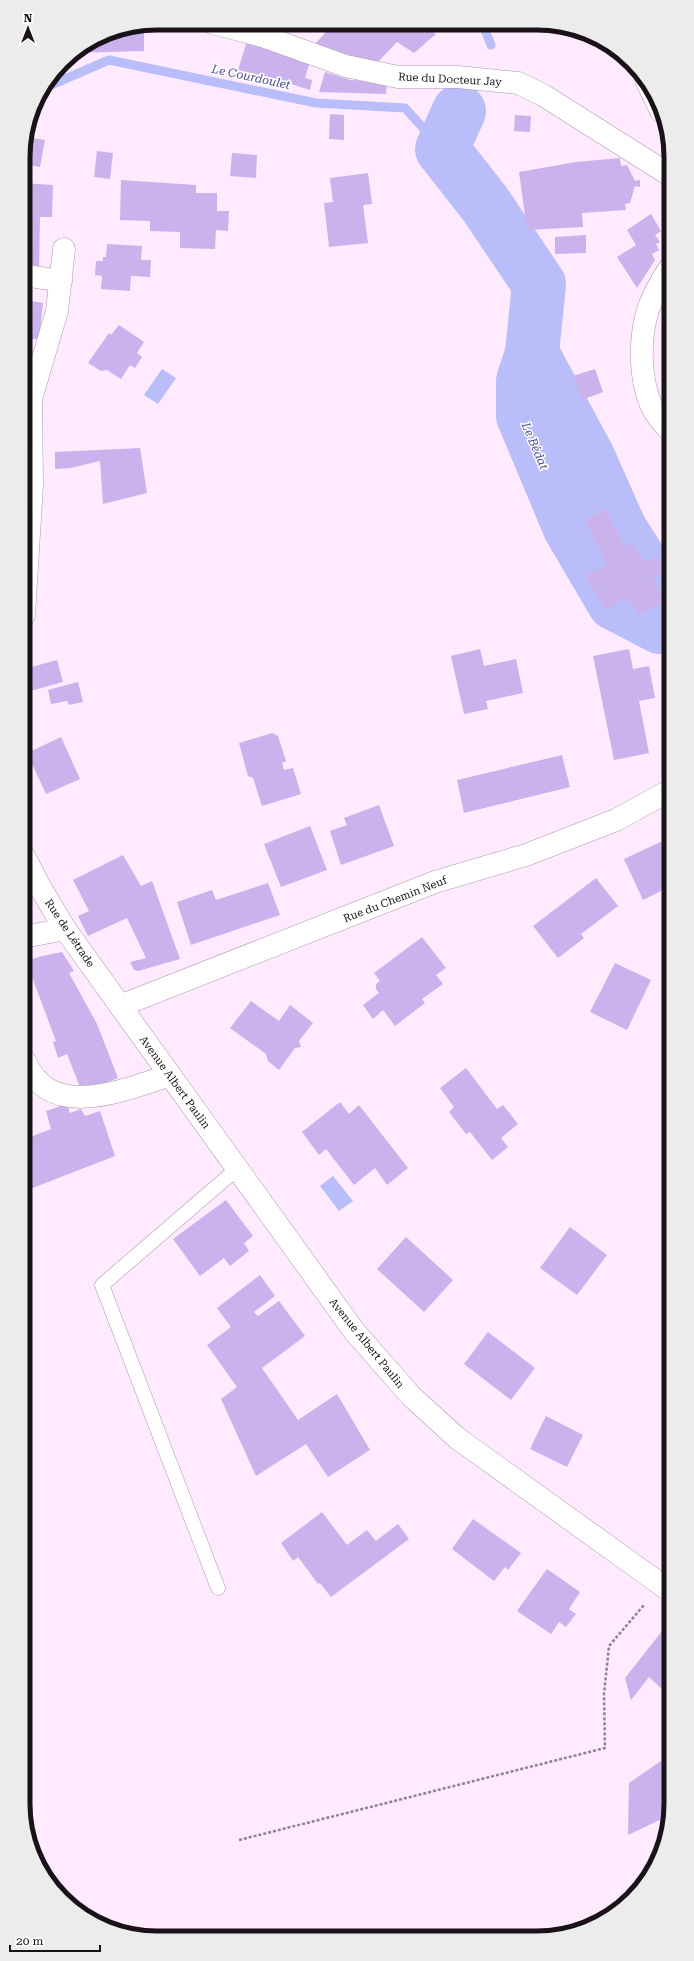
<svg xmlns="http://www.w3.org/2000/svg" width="694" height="1961" font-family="'Roboto Serif',serif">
<rect width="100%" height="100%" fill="#ffeaff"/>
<!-- water -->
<g fill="#b9befb">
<path d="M162,369L176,378L158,404L144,395Z"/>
<path d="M333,1176L353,1201L339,1211L320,1186Z"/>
</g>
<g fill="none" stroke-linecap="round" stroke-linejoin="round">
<!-- stream -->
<g stroke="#b9befb" stroke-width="9">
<path d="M483,25L491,45"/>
<path d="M44,88L109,60L316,103L405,108L442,149"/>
</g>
<!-- river -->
<g stroke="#b9befb" stroke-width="54">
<path d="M459,111L442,149L485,204L539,284L532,353L523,381V416L570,528L614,603L660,627L669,628"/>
<path d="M532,353L588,457L620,529L669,606"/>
</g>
</g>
<!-- building -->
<g fill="#cab2ed">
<path d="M333,24L424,25L436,34L414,53L397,42L373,67L327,50L316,43Z"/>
<path d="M144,26V51L74,53L106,33Z"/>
<path d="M247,41L310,62L305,78L312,80L310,90L269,77L238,70Z"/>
<path d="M325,72L351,80L387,82L386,94L319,92Z"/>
<path d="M330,114L344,115V140L329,139Z"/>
<path d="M515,115L531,116L530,132L514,131Z"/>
<path d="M26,137L45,140L40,167L23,164V148Z"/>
<path d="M97,151L113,153L110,179L94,177Z"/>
<path d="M232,153L257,155L256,178L230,176Z"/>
<path d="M620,158L621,166L627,165L635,181L640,180V187L635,186L630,203L625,204L626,210L582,213L583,227L527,230L519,172L576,162Z"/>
<path d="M368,173L372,204L363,205L368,243L329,247L324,203L333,202L330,178Z"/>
<path d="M121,180L196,185V193H217V211H229L228,231L216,230L215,249L180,248V232L150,231V221L120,220Z"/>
<path d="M23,183L53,185L52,217H40L39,267L23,265Z"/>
<path d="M651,214L661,231L655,235L660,242L656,244L659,250L652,254L655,260L637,288L617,257L636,245L627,230Z"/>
<path d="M586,235V253L555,254V237Z"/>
<path d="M107,244L142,246L141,260H151L150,277L131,276L130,291L101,289L102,276L95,275L96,261H103V257H106Z"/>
<path d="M24,300L43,303L39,339H24Z"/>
<path d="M119,325L144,342L137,353L142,357L135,368L130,365L121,379L107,370L101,371L88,363L109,333L111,335Z"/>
<path d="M34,362L24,391V365Z"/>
<path d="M595,369L603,392L582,400L573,376Z"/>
<path d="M140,448L147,493L103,504L100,461L71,468L55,469V452Z"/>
<path d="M606,509L625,547L634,543L644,562L656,556L665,572L653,578L666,601L640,615L626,598L606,611L585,576L606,564L585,520Z"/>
<path d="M480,649L484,666L516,659L523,693L486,701L488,709L464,714L451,656Z"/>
<path d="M629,649L633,669L649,666L655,698L639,701L649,753L614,760L593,656Z"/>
<path d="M57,660L63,682L27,692L24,683V669Z"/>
<path d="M78,682L83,702L69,705L67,701L51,704L48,690Z"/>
<path d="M272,733L278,736L286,761L282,763L284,770L293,768L301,794L262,806L253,778L248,776L239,743Z"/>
<path d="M61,737L80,779L46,794L27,753Z"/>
<path d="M562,755L570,787L464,813L457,780Z"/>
<path d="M379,805L394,846L341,865L330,831L347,825L344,818Z"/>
<path d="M310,826L327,870L281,887L264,844Z"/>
<path d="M669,838V887L643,900L624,859Z"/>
<path d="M123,855L141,886L152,881L180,959L138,971L134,970L130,962L146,958L127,918L88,936L78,916L89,911L73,880Z"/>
<path d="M596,878L618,906L581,934L584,938L558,958L533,926Z"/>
<path d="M268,883L280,915L191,945L177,902L212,890L216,900Z"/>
<path d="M422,937L446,968L436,975L443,984L422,999L425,1003L395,1026L383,1010L373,1019L363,1005L379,993L376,989V984L380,981L374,973Z"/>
<path d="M62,952L74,971L69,973L97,1024L118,1078L82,1092L67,1054L58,1058L53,1042L56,1041L26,961L42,956Z"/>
<path d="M615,963L651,980L627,1030L590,1012Z"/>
<path d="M251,1001L279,1021L290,1005L313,1023L299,1041L301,1047L295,1048L279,1070L268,1061L266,1054L230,1028Z"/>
<path d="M466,1068L497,1109L503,1105L518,1124L501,1138L508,1147L492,1160L470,1132L466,1134L449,1112L454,1107L440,1088Z"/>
<path d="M340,1102L349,1114L359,1105L408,1168L387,1185L375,1168L354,1185L326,1149L319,1155L302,1132Z"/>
<path d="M67,1104L70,1113L81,1109L85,1116L100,1111L115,1156L25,1191V1139L51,1129L46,1111Z"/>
<path d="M226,1200L253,1236L244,1243L249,1251L230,1266L224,1258L200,1276L173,1239Z"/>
<path d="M570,1227L607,1255L577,1295L540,1268Z"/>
<path d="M406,1237L453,1280L424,1312L377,1269Z"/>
<path d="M260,1275L275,1296L254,1312L258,1316L279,1301L305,1336L262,1368L298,1420L337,1394L370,1450L328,1477L306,1444L256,1476L221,1399L237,1387L207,1345L231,1327L217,1308Z"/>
<path d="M488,1332L535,1368L511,1400L464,1364Z"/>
<path d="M546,1416L583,1435L567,1467L530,1449Z"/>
<path d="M322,1512L347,1545L367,1530L376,1541L398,1524L409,1539L331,1597L320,1583L318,1584L298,1557L293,1561L281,1543Z"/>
<path d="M473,1519L521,1553L508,1570L505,1567L494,1581L452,1549Z"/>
<path d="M547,1569L580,1592L569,1609L576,1614L566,1627L559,1622L551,1634L517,1611Z"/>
<path d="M670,1621L671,1680L663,1690L649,1677L631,1700L625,1678Z"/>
<path d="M671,1754L670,1815L628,1835L629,1783Z"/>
</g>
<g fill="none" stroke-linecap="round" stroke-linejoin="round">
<!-- lane casing -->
<g stroke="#ac98ab" stroke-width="15">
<path id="lane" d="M218,1588L102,1285L238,1168"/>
</g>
<!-- street casing -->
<g stroke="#ac98ab" stroke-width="23">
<g id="street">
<path d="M213,23L262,36L346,66L398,77H458L518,83L543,95L668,174"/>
<path d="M647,82L661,111"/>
<path d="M669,269C661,281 654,294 649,307C639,336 639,376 651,405C655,414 662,422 669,430"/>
<path d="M23,275L61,281"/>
<path d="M24,615L32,485L31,399L57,311L64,249"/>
<path d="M24,937L65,929"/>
<path d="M120,1006L435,882L526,855L616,820L669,791"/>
<path d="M25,1061C50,1122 124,1090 170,1075"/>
</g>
</g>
<!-- secondary casing -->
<g stroke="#ac98ab" stroke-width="23">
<path id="secondary" d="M24,856L40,887L65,929L354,1331L411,1396L457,1438L670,1591"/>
</g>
<!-- path -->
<path stroke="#8f818f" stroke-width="2.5" stroke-dasharray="3 2" stroke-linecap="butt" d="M239,1840L605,1748L604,1694L609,1646L644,1605"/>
<!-- lane -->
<use href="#lane" stroke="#fff" stroke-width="14"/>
<!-- street -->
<use href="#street" stroke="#fff" stroke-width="22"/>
<!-- secondary -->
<use href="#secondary" stroke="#fff" stroke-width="22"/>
</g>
<g text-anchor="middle" stroke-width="3" stroke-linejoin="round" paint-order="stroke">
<!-- street labels -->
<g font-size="11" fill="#191219" stroke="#fff">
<text transform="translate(450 79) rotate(3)" y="4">Rue du Docteur Jay</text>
<text transform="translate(395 899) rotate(-21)" y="4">Rue du Chemin Neuf</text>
<text transform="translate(70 933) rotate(56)" y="4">Rue de Létrade</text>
<text transform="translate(175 1082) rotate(54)" y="4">Avenue Albert Paulin</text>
<text transform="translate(367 1343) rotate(51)" y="4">Avenue Albert Paulin</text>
</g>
<!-- water labels -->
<g font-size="12" font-style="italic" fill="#4d4e96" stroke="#fff">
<text transform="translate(251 77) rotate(12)" y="4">Le Courdoulet</text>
<text transform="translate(535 446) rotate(67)" y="4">Le Bédat</text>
</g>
</g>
<!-- crop -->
<path d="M0 0H694V1961H0ZM157 30H537A127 127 0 0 1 664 157V1804A127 127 0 0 1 537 1931H157A127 127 0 0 1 30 1804V157A127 127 0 0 1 157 30Z" fill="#edeced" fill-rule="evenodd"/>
<path fill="none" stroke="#191219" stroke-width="5" d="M157 30H537A127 127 0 0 1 664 157V1804A127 127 0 0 1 537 1931H157A127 127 0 0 1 30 1804V157A127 127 0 0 1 157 30Z"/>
<!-- north arrow -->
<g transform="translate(28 28)" stroke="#ffffff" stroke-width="3" paint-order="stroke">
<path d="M0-3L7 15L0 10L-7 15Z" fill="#191219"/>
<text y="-6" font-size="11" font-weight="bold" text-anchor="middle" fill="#191219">N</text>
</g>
<!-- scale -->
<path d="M10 1945v6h90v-6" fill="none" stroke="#191219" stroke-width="2"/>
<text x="16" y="1945" font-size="12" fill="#191219" stroke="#ffffff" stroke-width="3" paint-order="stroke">20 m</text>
</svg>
